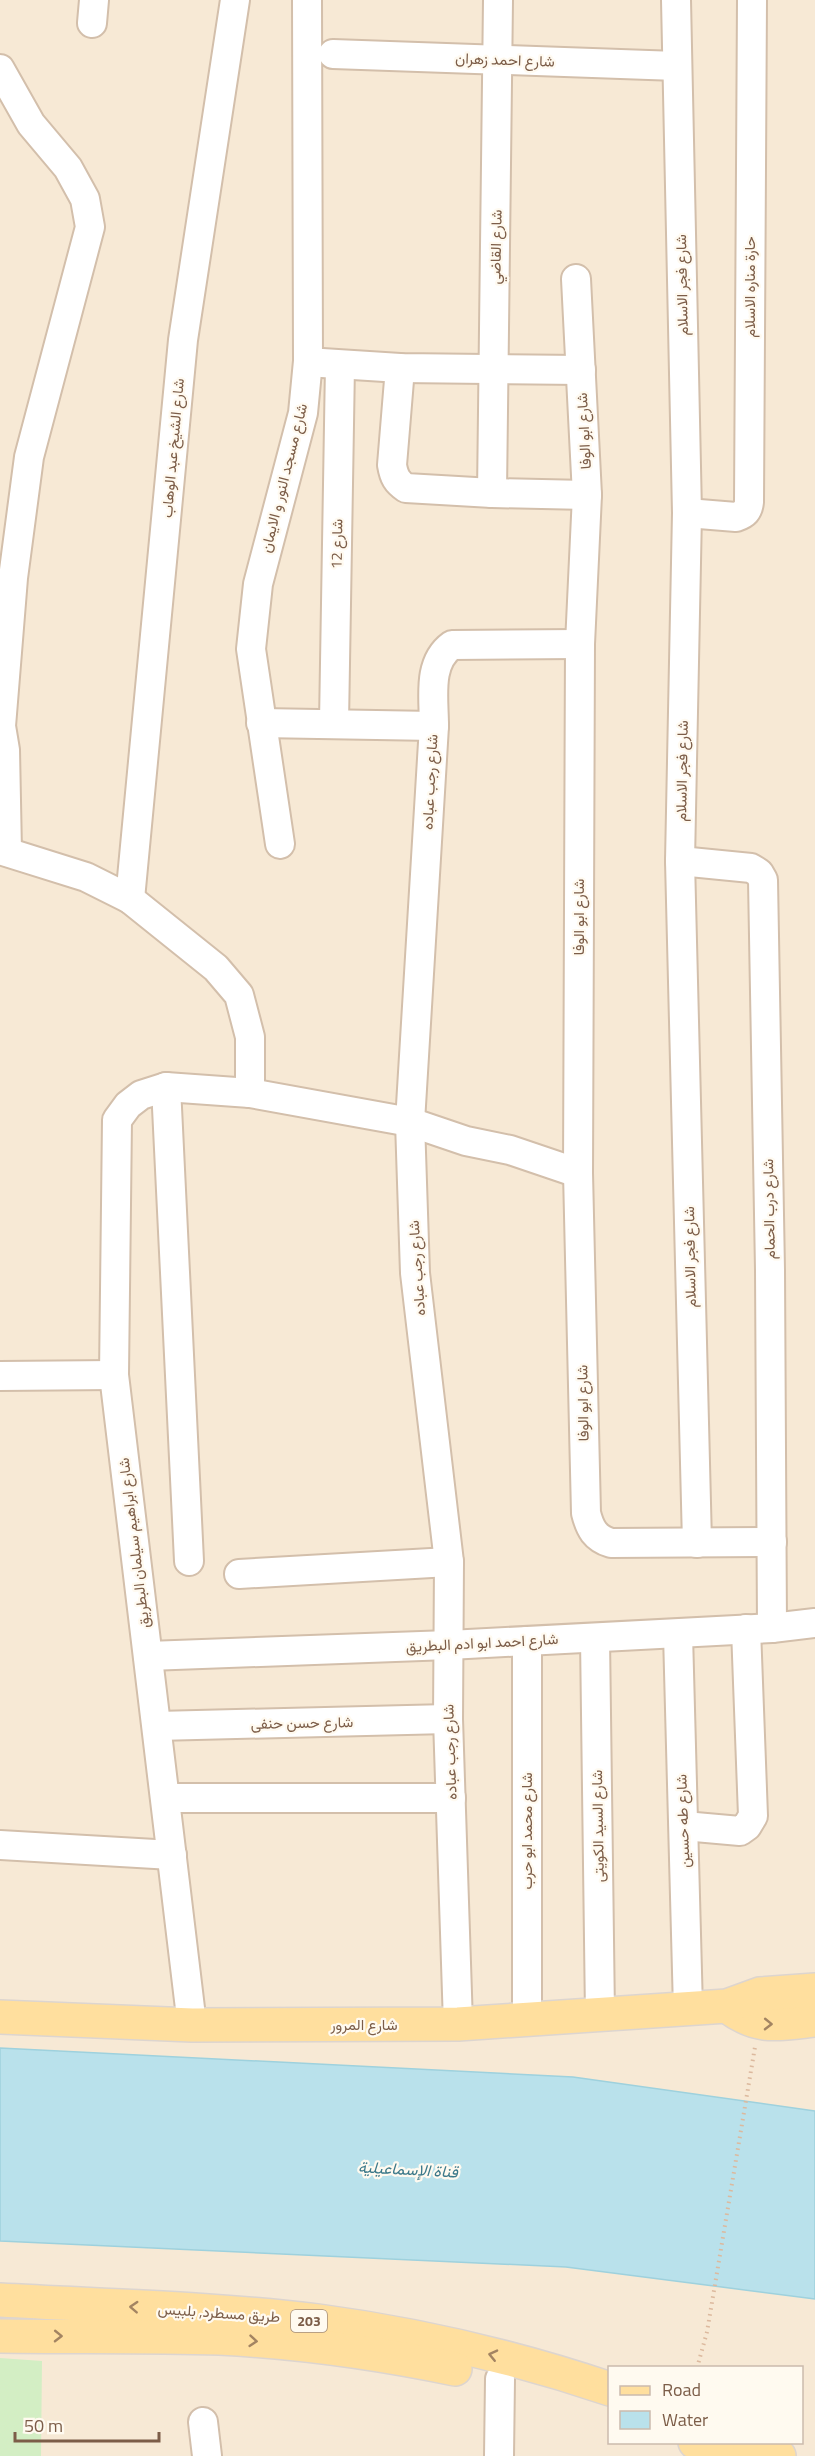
<svg xmlns="http://www.w3.org/2000/svg" width="815" height="2456" font-family="'Titillium Web',Vazirmatn,sans-serif">
<rect width="100%" height="100%" fill="#fef6e7"/>
<!-- residential -->
<path fill="#f7e9d5" fill-rule="evenodd" d="M0,0H815V2456H0ZM610,2368H802V2442H610Z"/>
<!-- green -->
<path fill="#d3eec4" d="M0,2358L42,2361L41,2456H0Z"/>
<!-- water -->
<path fill="#b9e1eb" stroke="#9ed1dd" stroke-width="1.5" d="M0,2048L573,2077L815,2111V2299L566,2267L0,2241Z"/>
<g fill="none" stroke-linecap="round" stroke-linejoin="round">
<!-- minor casing -->
<g stroke="#d3bfab" stroke-width="32">
<g id="minor">
<path d="M676,0L687,513L680,861L697,1543"/>
<path d="M92,23L94,0"/>
<path d="M333,54L677,66"/>
<path d="M0,69L31,124L68,168L85,199L90,227L29,457L13,578L1,726L5,750L7,851"/>
<path d="M576,279L587,495L580,644L578,1173L586,1513C590,1529 595,1538 611,1543L772,1542"/>
<path d="M322,363L400,368L581,370"/>
<path d="M400,368L392,465C394,477 397,482 406,488L492,493L587,495"/>
<path d="M492,493L498,0"/>
<path d="M687,513L736,517C745,514 748,511 749,502L752,0"/>
<path d="M261,723L434,726"/>
<path d="M334,723L340,365"/>
<path d="M280,844L251,649L258,584L303,413L308,361L307,0"/>
<path d="M0,850L86,877L130,899L216,968L239,995L250,1037V1093"/>
<path d="M680,861L751,868L759,873L763,880L770,1270L772,1628"/>
<path d="M130,899L183,340L235,0"/>
<path d="M166,1087L189,1561"/>
<path d="M0,1376L114,1375"/>
<path d="M239,1574L449,1562"/>
<path d="M678,1634L688,2009"/>
<path d="M595,1638L600,2015"/>
<path d="M527,1641V2020"/>
<path d="M148,1656L449,1645L772,1628L815,1623"/>
<path d="M157,1726L448,1719"/>
<path d="M166,1798H451"/>
<path d="M684,1826L740,1831L747,1826L753,1816L746,1629"/>
<path d="M0,1845L172,1855"/>
<path d="M458,2024L448,1719L449,1562L415,1273L410,1122L434,726C434,698 427,663 452,645L580,644"/>
<path d="M192,2025L114,1375L117,1120L128,1105L141,1095L166,1087L250,1093L410,1122L466,1141L510,1150L578,1173"/>
<path d="M203,2422L207,2456"/>
<path d="M499,2456L500,2379"/>
</g>
</g>
<!-- major casing -->
<g stroke="#ddd5cf" stroke-width="36">
<g id="major">
<path d="M727,2006C758,2030 779,2024 815,2020"/>
<path d="M0,2017L192,2025L458,2024L727,2006L760,1994L815,1990"/>
<path d="M0,2300C106,2306 212,2308 318,2321C416,2334 515,2357 610,2389"/>
<path d="M0,2336C73,2337 146,2336 219,2338C298,2342 378,2353 455,2369"/>
<path d="M695,2442L729,2456"/>
<path d="M749,2442L779,2456"/>
</g>
</g>
<!-- path -->
<path stroke="#dcb99e" stroke-width="4" stroke-dasharray="1.5 4.5" stroke-linecap="butt" d="M697,2368L707,2332L755,2047"/>
<!-- minor -->
<use href="#minor" stroke="#fff" stroke-width="28"/>
<!-- major -->
<use href="#major" stroke="#ffdf9e" stroke-width="33"/>
</g>
<!-- one-way arrows -->
<defs><path id="oneway-chevron" d="M-2-3.5L2.5 0L-2 3.5" fill="none" stroke-width="1.6" stroke-linecap="round" stroke-linejoin="round" transform="scale(1.5)"/></defs>
<g stroke="#a38462">
<use href="#oneway-chevron" transform="translate(768 2024) rotate(1)"/>
<use href="#oneway-chevron" transform="translate(134 2307) rotate(-177)"/>
<use href="#oneway-chevron" transform="translate(58 2336) rotate(1)"/>
<use href="#oneway-chevron" transform="translate(253 2341) rotate(5)"/>
<use href="#oneway-chevron" transform="translate(493 2355) rotate(-167)"/>
</g>
<g text-anchor="middle" stroke-width="4.5" stroke-linejoin="round" paint-order="stroke">
<!-- shield labels -->
<rect fill="#fffaf0" stroke="#a38c7a" stroke-width="1.5" x="291" y="2310" width="36" height="22" rx="4.5"/>
<g font-size="14" font-weight="bold" fill="#7c5d48">
<text x="309" y="2326">203</text>
</g>
<!-- street labels -->
<g font-size="15" fill="#7c5d48" stroke="#fffaf0">
<text transform="translate(505 60) rotate(2)" y="5">شارع احمد زهران</text>
<text transform="translate(496 247) rotate(-89)" y="5">شارع القاضي</text>
<text transform="translate(682 285) rotate(-91)" y="5">شارع فجر الاسلام</text>
<text transform="translate(750 287) rotate(-90)" y="5">حارة مناره الاسلام</text>
<text transform="translate(584 431) rotate(-93)" y="5">شارع ابو الوفا</text>
<text transform="translate(173 448) rotate(-85)" y="5">شارع الشيخ عبد الوهاب</text>
<text transform="translate(284 478) rotate(-76)" y="5">شارع مسجد النور و الايمان</text>
<text transform="translate(337 544) rotate(-89)" y="5">شارع 12</text>
<text transform="translate(682 771) rotate(-89)" y="5">شارع فجر الاسلام</text>
<text transform="translate(430 782) rotate(-87)" y="5">شارع رجب عباده</text>
<text transform="translate(579 917) rotate(-90)" y="5">شارع ابو الوفا</text>
<text transform="translate(769 1209) rotate(-91)" y="5">شارع درب الحمام</text>
<text transform="translate(690 1257) rotate(-91)" y="5">شارع فجر الاسلام</text>
<text transform="translate(417 1268) rotate(-94)" y="5">شارع رجب عباده</text>
<text transform="translate(583 1403) rotate(-91)" y="5">شارع ابو الوفا</text>
<text transform="translate(134 1543) rotate(-97)" y="5">شارع ابراهيم سيلمان البطريق</text>
<text transform="translate(482 1643) rotate(-3)" y="5">شارع احمد ابو ادم البطريق</text>
<text transform="translate(302 1723) rotate(-1)" y="5">شارع حسن حنفى</text>
<text transform="translate(450 1752) rotate(-92)" y="5">شارع رجب عباده</text>
<text transform="translate(683 1821) rotate(-92)" y="5">شارع طه حسين</text>
<text transform="translate(598 1826) rotate(-91)" y="5">شارع السيد الكويتى</text>
<text transform="translate(527 1831) rotate(-90)" y="5">شارع محمد ابو حرب</text>
<text x="364" y="2030">شارع المرور</text>
<text transform="translate(219 2313) rotate(4)" y="5">طريق مسطرد, بلبيس</text>
</g>
<!-- water labels -->
<g font-size="16" font-style="italic" fill="#3c798a" stroke="#fffaf0">
<text transform="translate(408 2169) rotate(3)" y="6">قناة الإسماعيلية</text>
</g>
</g>
<!-- legend -->
<rect x="608" y="2366" width="195" height="78" fill="#fffaf0" stroke="#cbbbad" stroke-width="1.5"/>
<rect x="620" y="2386" width="30" height="9" fill="#ffdf9e" stroke="#cbbbad" stroke-width="1.5"/>
<text x="662" y="2396" font-size="18" fill="#7c5d48">Road</text>
<rect x="620" y="2411" width="30" height="18" fill="#b9e1eb" stroke="#cbbbad" stroke-width="1.5"/>
<text x="662" y="2426" font-size="18" fill="#7c5d48">Water</text>
<!-- scale -->
<path d="M15 2432v9h144v-9" fill="none" stroke="#7c5d48" stroke-width="3"/>
<text x="24" y="2432" font-size="18" fill="#7c5d48" stroke="#fffaf0" stroke-width="4.5" paint-order="stroke">50 m</text>
</svg>
